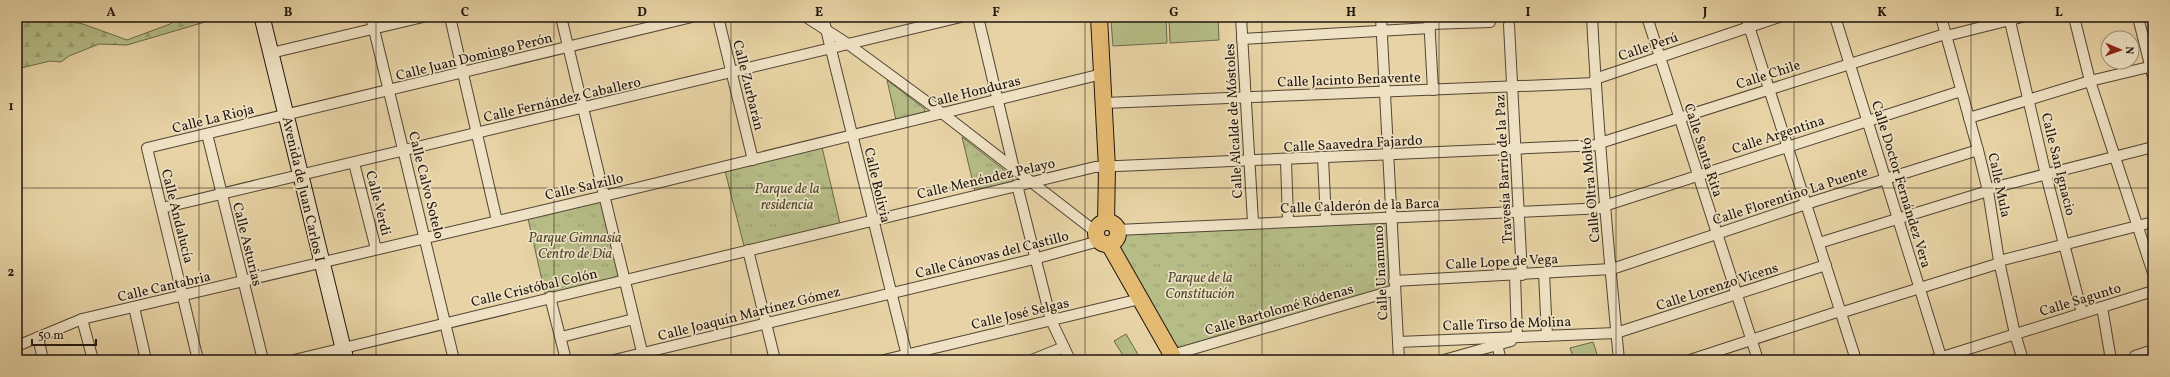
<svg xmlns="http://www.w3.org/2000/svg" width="2170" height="377" font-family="Vollkorn,serif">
<defs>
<pattern id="forest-firs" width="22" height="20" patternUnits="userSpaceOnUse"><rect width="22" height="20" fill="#b5bc86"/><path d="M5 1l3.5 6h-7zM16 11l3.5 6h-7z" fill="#9ba172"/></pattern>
<pattern id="park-tufts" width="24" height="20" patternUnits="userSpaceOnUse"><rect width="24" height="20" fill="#b5bc86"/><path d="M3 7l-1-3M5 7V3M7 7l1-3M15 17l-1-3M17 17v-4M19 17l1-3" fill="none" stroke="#9ba172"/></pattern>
</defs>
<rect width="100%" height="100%" fill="#e7d3a5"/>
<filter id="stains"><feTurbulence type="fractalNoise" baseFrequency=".005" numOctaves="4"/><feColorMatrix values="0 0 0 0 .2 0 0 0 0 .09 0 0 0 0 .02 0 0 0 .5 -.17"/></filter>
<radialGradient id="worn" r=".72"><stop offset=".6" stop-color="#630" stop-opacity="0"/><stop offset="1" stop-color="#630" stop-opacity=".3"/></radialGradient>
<!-- grass -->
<g fill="#b5bc86" stroke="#6a684a">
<path d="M1218,17L1219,40L1170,43L1169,18Z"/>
<path d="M1166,18L1167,43L1113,46L1111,21Z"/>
<path d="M1126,334L1139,356L1133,360H1126L1114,341Z"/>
<path d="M1593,342L1599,360H1574L1570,348Z"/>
</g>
<!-- forest -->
<path fill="url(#forest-firs)" stroke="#6a684a" d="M17,17H66L68,21L83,24L127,40L170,24L180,17H222L127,45L99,44L69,56L61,62L50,61L17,69Z"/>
<!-- park -->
<g fill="url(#park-tufts)" stroke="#6a684a">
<path d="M887,80L925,109L924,114L896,120Z"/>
<path d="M962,137L1013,177V181L975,191Z"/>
<path d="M821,143L841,228L745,250L724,167Z"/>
<path d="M604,196L625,279L546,298L527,214Z"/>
<path d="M1391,218L1395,290L1172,355L1110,242L1109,230Z"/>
</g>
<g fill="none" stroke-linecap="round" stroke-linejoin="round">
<!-- street casing -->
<g stroke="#524433" stroke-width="12">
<g id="street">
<path d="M371,17L454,360"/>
<path d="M450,17L497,221"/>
<path d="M561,17L644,360"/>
<path d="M718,17L753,160"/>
<path d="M806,17L848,44L942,113L1096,232"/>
<path d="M823,17L908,360"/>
<path d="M978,17L1014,169"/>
<path d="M1241,17L1253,222"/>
<path d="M1381,17L1399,360"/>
<path d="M1429,17L1433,90"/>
<path d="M1592,17C1598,132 1608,246 1619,360"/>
<path d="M1647,17L1758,360"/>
<path d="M1746,17L1856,360"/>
<path d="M1835,17L1942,360"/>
<path d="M1941,17L1978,150L1988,191L1999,261L2015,334L2023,360"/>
<path d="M2009,17L2046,175L2082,313"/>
<path d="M2074,17L2090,81L2153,273"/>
<path d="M2138,17L2153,77"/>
<path d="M1430,24L1490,22"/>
<path d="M1509,25L1522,275"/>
<path d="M1946,36L2022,17"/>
<path d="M1242,39L1430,28"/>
<path d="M271,53L423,17"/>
<path d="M1595,79L1779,17"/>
<path d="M1104,103L1595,83"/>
<path d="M1969,118L2090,81L2153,66"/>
<path d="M207,134L263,360"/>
<path d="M1600,143L1945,34"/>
<path d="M1323,158L1326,220"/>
<path d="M1286,160L1288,221"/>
<path d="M354,163L376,249"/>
<path d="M1017,185L1051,320L1070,360"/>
<path d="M1988,189L2153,147"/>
<path d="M1604,206L1961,91"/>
<path d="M162,208L961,17"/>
<path d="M1117,230L1605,208"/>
<path d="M1819,243L1988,191"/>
<path d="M748,250L775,360"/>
<path d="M1999,261L2153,222"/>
<path d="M1544,273L1547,336"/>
<path d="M1515,275L1517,337"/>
<path d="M1394,281L1612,269L1806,204L1978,150"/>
<path d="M550,297L566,360"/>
<path d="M134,307L146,360"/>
<path d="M2102,307L2111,360"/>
<path d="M1840,313L2000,263"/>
<path d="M82,319L93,360"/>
<path d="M38,337L43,360"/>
<path d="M561,337L634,319"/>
<path d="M1398,342L1616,333L1826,265"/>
<path d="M1497,345L1501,360"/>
<path d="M17,346L82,319L604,196L1102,74"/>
<path d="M1172,355L1395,290"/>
<path d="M198,360L147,148L692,17"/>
<path d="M294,360L1095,167L1600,145"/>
<path d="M614,360L1034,259L1099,241"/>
<path d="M884,360L1140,299"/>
<path d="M1032,360L1064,347"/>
<path d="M1444,360L1511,341"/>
<path d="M1690,360L1840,311"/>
<path d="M1933,360L2153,291"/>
<path d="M2134,360L2135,356L2153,350"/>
</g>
</g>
<!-- secondary casing -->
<g stroke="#20150d" stroke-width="17">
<path id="secondary" d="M262,17L346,360"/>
</g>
<!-- primary casing -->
<g stroke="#20150d" stroke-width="18">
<g id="primary">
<path d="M1099,17L1107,168L1106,222"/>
<circle cx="1107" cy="233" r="11"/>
<path d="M1109,244L1175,360"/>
</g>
</g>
<!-- street -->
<use href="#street" stroke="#efe2c4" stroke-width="10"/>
<!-- secondary -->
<use href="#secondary" stroke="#efe2c4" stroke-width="15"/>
<!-- primary -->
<use href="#primary" stroke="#e4ba72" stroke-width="16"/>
</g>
<!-- grid -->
<path fill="none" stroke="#20150d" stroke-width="1" stroke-opacity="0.55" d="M199,17V360M376,17V360M554,17V360M731,17V360M908,17V360M1085,17V360M1262,17V360M1439,17V360M1616,17V360M1794,17V360M1971,17V360M17,188H2153"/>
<g text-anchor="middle" stroke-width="3.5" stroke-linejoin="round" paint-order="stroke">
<!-- street labels -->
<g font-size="14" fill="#20150d" stroke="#efe2c4">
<text transform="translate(1648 46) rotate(-19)" y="5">Calle Perú</text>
<text transform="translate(474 56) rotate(-14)" y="5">Calle Juan Domingo Perón</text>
<text transform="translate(1768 74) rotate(-18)" y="5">Calle Chile</text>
<text transform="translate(1349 79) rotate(-2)" y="5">Calle Jacinto Benavente</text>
<text transform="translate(749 85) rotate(76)" y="5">Calle Zurbarán</text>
<text transform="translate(974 91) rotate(-14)" y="5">Calle Honduras</text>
<text transform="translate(562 99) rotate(-13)" y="5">Calle Fernández Caballero</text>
<text transform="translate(213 118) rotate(-14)" y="5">Calle La Rioja</text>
<text transform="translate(1233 121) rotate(-93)" y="5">Calle Alcalde de Móstoles</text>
<text transform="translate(1778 134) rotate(-18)" y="5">Calle Argentina</text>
<text transform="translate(1353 143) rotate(-3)" y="5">Calle Saavedra Fajardo</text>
<text transform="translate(1704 150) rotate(72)" y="5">Calle Santa Rita</text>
<text transform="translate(2059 164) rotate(76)" y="5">Calle San Ignacio</text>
<text transform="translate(1503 169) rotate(-93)" y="5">Travesía Barrio de la Paz</text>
<text transform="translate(986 178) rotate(-13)" y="5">Calle Menéndez Pelayo</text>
<text transform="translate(1902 184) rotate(73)" y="5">Calle Doctor Fernández Vera</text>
<text transform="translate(427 185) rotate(76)" y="5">Calle Calvo Sotelo</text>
<text transform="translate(878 185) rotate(77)" y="5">Calle Bolivia</text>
<text transform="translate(2000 185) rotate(78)" y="5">Calle Mula</text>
<text transform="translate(584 186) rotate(-13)" y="5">Calle Salzillo</text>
<text transform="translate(304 189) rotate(77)" y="5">Avenida de Juan Carlos I</text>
<text transform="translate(1590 190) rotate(-95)" y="5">Calle Oltra Moltó</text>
<text transform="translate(1790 195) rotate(-18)" y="5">Calle Florentino La Puente</text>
<text transform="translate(379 203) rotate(76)" y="5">Calle Verdi</text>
<text transform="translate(1360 205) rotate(-2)" y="5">Calle Calderón de la Barca</text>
<text transform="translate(178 216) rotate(76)" y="5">Calle Andalucía</text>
<text transform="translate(248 244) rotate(76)" y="5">Calle Asturias</text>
<text transform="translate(992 254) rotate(-14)" y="5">Calle Cánovas del Castillo</text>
<text transform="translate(1502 261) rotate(-3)" y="5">Calle Lope de Vega</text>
<text transform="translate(1380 273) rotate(-93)" y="5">Calle Unamuno</text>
<text transform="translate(164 286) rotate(-13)" y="5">Calle Cantabria</text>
<text transform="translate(1717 286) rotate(-18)" y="5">Calle Lorenzo Vicens</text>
<text transform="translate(534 287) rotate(-13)" y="5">Calle Cristóbal Colón</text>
<text transform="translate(2080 299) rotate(-17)" y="5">Calle Sagunto</text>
<text transform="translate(1279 309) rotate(-16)" y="5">Calle Bartolomé Ródenas</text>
<text transform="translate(749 313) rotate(-14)" y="5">Calle Joaquín Martínez Gómez</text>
<text transform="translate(1020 313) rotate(-13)" y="5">Calle José Selgas</text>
<text transform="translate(1507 323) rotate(-2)" y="5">Calle Tirso de Molina</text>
</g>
<!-- park labels -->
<g font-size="14" font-style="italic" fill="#4d4731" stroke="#efe2c4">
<text x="787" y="193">Parque de la<tspan x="787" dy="16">residencia</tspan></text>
<text x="575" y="242">Parque Gimnasia<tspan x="575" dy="16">Centro de Dia</tspan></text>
<text x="1200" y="282">Parque de la<tspan x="1200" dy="16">Constitución</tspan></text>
</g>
</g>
<!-- margin -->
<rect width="2170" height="377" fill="none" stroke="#e7d3a5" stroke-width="44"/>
<!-- north arrow -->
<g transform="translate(2120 50) rotate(92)"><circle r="19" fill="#efe2c4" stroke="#9c907b"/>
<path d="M0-3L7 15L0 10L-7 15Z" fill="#8f2418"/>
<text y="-6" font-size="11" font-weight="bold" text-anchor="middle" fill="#20150d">N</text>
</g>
<!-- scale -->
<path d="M32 339v6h64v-6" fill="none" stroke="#20150d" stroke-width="2"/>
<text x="38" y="339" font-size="12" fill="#20150d" stroke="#efe2c4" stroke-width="3" paint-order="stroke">50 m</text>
<rect x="22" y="22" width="2126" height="333" fill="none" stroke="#20150d" stroke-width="1.5"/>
<g font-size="13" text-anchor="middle" font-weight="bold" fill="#20150d">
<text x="111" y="16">A</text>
<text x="288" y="16">B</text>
<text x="465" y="16">C</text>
<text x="642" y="16">D</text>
<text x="819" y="16">E</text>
<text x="996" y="16">F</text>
<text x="1174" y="16">G</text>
<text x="1351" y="16">H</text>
<text x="1528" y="16">I</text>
<text x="1705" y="16">J</text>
<text x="1882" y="16">K</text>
<text x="2059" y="16">L</text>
<text x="11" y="110">1</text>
<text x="11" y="276">2</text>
</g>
<rect width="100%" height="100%" filter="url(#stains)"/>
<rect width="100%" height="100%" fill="url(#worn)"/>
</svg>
